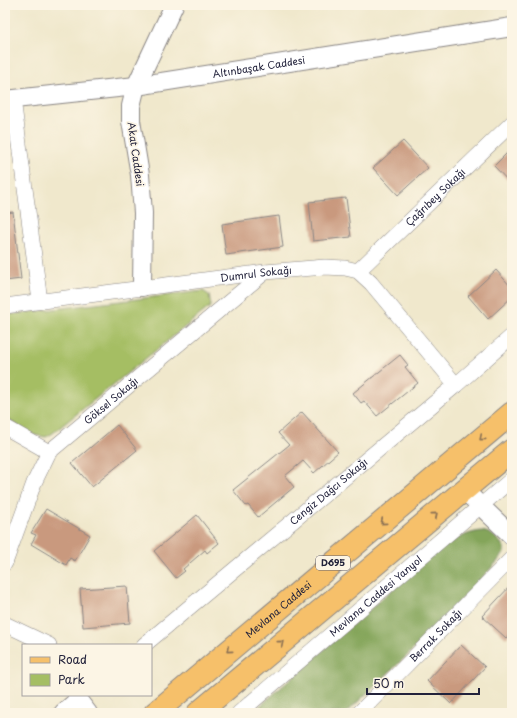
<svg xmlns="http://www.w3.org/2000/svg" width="517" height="718" font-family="'Playpen Sans',sans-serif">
<rect width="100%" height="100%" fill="#fcf5e5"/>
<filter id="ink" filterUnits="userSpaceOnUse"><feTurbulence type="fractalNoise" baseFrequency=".025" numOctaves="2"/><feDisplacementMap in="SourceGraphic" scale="8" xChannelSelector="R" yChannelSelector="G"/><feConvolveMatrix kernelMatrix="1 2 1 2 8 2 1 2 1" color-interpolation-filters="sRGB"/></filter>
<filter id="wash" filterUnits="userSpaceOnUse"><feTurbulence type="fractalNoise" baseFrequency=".012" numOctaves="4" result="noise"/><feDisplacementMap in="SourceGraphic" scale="16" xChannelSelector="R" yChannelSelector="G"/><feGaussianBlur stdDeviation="0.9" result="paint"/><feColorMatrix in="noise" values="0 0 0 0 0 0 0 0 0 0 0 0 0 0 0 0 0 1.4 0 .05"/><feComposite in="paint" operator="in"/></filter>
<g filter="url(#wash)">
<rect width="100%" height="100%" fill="#f0e8cc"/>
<!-- green -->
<path fill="#a5be64" stroke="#647050" d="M203,291L209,295L211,306L53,433L46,437L34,435L5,418V315Z"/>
<!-- forest -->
<path fill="#84a55a" stroke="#53644a" d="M482,531C493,533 498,539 504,547V553L498,561L413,650L346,713H252L420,565C439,551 458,533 482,531Z"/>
<g id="blocks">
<!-- building -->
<g fill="#c9997e">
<path d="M403,141L428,168L398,195L373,168Z"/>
<path d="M512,148V185L494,166Z"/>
<path d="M346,198L351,237L313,241L309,202Z"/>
<path d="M13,212L21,279L5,281V213Z"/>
<path d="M279,216L283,247L226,255L222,224Z"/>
<path d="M496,270L512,288V297L488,319L468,296Z"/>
<path d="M400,355L408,365L405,367L418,383L377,416L364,401L361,403L353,393Z"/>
<path d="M302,412L338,452L314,473L303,461L285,476L294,487L258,517L248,505L246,506L233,490L289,445L278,433Z"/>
<path d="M117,425L137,450L92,487L72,463Z"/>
<path d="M46,509L90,535L75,561L70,558L66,565L31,544L36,535L31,533Z"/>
<path d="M197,515L219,543L207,553L205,550L183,569L185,571L176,578L154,551Z"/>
<path d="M512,584V632L506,638L482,616Z"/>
<path d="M127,586L130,623L83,627L80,589Z"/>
<path d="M461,645L485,667L451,704L427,681Z"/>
</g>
</g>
</g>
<g filter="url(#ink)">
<use href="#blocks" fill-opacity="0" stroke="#898584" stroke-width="1"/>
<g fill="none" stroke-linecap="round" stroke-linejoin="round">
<!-- minor casing -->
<g stroke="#898584" stroke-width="16">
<g id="minor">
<path d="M13,99L40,301"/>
<path id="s1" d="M358,271L512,123"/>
<path id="s2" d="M5,306L265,272L325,267L345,268L358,271L371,283L456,385"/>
<path d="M5,427L49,452"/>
<path id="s3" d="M5,563L34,483L49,452L265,272"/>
<path d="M5,624L49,645"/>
<path id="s4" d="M144,645L456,385L512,336"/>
<path id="s5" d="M239,713L512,479"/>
<path id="s6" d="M359,713L512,558"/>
</g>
</g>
<!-- tertiary casing -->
<g stroke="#898584" stroke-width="20">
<g id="tertiary">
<path id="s7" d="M5,100L136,86L512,27"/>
<path d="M142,287L143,213L140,175L131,121V106L136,86L174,5"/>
<path d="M464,490L512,536"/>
<path d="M63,713L78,700L88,713"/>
</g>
</g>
<!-- primary casing -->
<g stroke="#898584" stroke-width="24">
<g id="primary">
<path id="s8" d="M155,713L512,413"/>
<path d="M198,713L512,450"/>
</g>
</g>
<!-- minor -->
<use href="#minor" stroke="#fff" stroke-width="15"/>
<!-- tertiary -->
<use href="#tertiary" stroke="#fff" stroke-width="18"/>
<!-- primary -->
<use href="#primary" stroke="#f6c06b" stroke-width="22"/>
</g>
<!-- one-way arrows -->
<defs><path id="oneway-chevron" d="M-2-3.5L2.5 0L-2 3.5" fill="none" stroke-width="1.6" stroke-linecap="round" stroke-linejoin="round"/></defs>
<g stroke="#8c7153">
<use href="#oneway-chevron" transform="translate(482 438) rotate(140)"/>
<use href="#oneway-chevron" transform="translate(435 515) rotate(-40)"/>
<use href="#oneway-chevron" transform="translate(383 522) rotate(140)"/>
<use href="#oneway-chevron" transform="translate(281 643) rotate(-40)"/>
<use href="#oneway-chevron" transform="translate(229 650) rotate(140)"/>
</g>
</g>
<g text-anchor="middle" stroke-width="3.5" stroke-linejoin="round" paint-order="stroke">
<!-- shield labels -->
<rect fill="#fcf5e5" stroke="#63616e" stroke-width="1" x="316" y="556" width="34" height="14" rx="3"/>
<g font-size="9" font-weight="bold" fill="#22223b">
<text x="333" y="566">D695</text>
</g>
<!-- street labels -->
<g font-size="10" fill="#22223b" stroke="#fcf5e5">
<text dy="4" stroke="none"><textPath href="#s7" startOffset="256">Altınbaşak Caddesi</textPath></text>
<text transform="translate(136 154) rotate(82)" y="4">Akat Caddesi</text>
<text dy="4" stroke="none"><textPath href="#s1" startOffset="107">Çağrıbey Sokağı</textPath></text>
<text dy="4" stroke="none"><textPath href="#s2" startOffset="253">Dumrul Sokağı</textPath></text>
<text dy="4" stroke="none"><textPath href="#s3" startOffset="200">Göksel Sokağı</textPath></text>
<text dy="4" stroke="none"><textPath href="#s4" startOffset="240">Cengiz Dağcı Sokağı</textPath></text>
<text dy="4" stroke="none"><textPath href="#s5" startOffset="180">Mevlana Caddesi Yanyol</textPath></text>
<text dy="4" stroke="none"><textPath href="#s8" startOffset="161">Mevlana Caddesi</textPath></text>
<text dy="4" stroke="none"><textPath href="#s6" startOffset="109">Berrak Sokağı</textPath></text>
</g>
</g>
<!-- margin -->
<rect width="517" height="718" fill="none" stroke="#fcf5e5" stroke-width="20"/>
<!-- legend -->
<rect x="22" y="644" width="130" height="52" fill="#fcf5e5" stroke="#a5a1a1"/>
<rect x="30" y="657" width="20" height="6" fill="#f6c06b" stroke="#a5a1a1"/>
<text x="58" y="664" font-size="12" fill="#22223b">Road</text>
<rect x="30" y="674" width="20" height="12" fill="#a5be64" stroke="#a5a1a1"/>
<text x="58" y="684" font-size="12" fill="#22223b">Park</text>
<!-- scale -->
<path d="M367 688v6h112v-6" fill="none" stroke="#22223b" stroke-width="2"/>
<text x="373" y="688" font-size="12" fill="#22223b" stroke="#fcf5e5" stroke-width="3" paint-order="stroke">50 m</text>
</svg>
